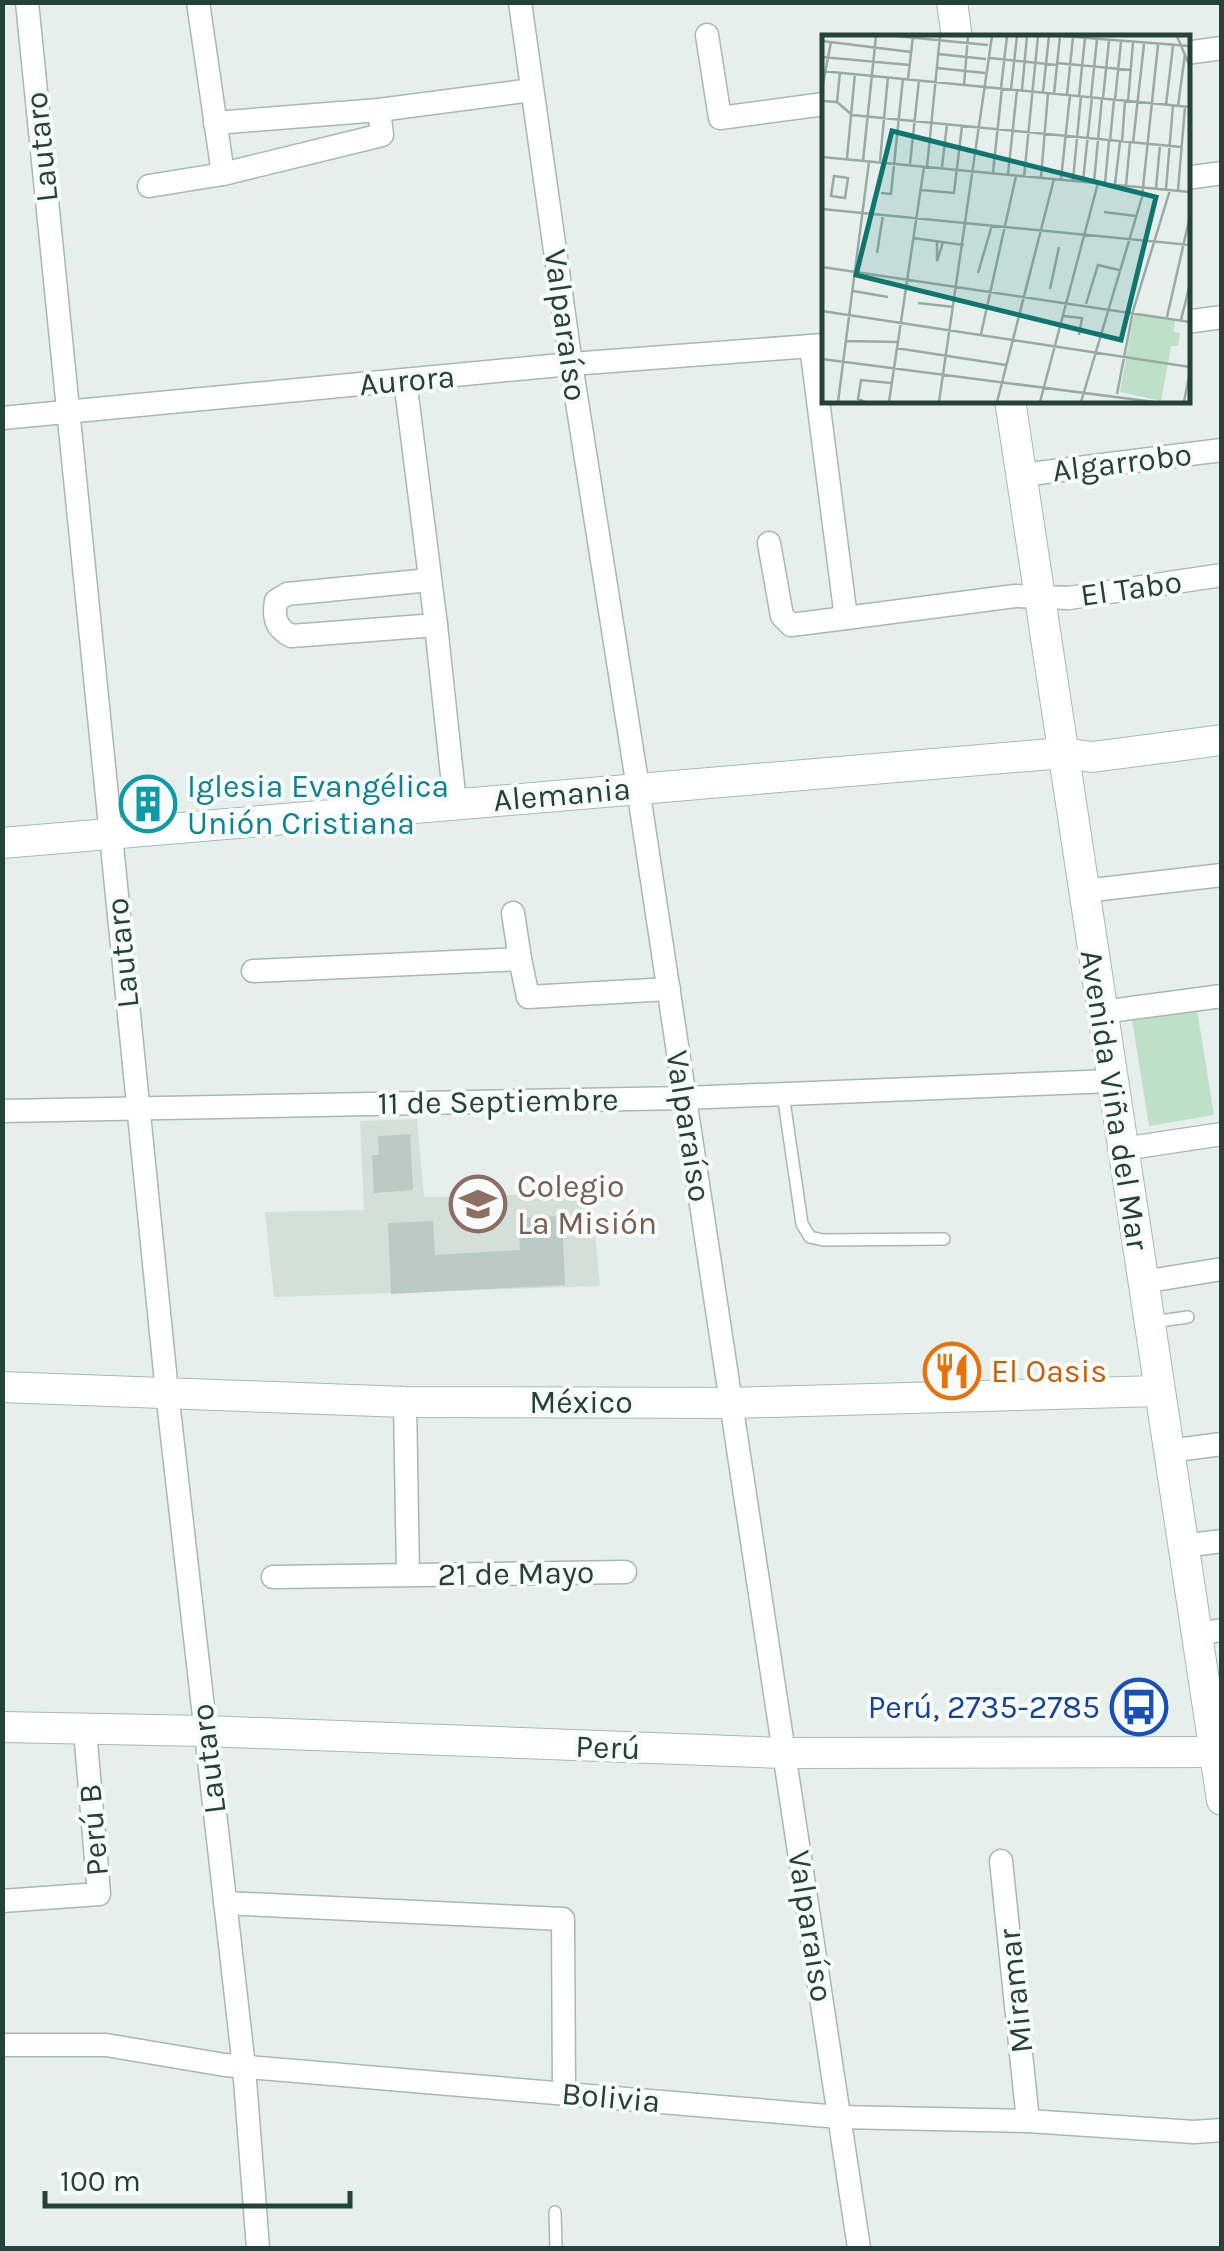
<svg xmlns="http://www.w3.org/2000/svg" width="1224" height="2251" font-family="Karla,sans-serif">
<rect width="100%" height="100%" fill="#e6efeb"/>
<!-- built -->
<path fill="#d4dfda" d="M417,1119L424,1197L591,1193L600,1286L274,1297L265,1212L364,1210L360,1121Z"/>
<!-- green -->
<path fill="#bfe0c8" d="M1197,1010L1214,1115L1149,1126L1132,1020Z"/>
<!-- building -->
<g fill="#bbcac4">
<path d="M167,791L169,810L129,813L127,794Z"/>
<path d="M410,1134L413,1190L374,1193L372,1155H379L378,1136Z"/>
<path d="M562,1216L565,1285L391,1294L388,1223L433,1221L435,1255L520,1250L518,1218Z"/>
</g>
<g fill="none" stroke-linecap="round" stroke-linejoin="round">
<!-- lane casing -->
<g stroke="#a8b8b2" stroke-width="14">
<g id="lane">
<path d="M783,1094L802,1224L810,1237L823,1240L944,1239"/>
<path d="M1153,1322L1188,1317"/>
<path d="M555,2212L556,2248"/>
</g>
</g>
<!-- street casing -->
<g stroke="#a8b8b2" stroke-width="25">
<g id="street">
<path d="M27,2L167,1392L244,2067L258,2248"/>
<path d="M198,2L223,174"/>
<path d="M520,2L571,364L638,788L859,2248"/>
<path d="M707,35L720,118L824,104"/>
<path d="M1186,53L1222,48"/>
<path d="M215,123L379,110L532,90"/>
<path d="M1186,178L1222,173"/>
<path d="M149,186L223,174L382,135L379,110"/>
<path d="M1186,322L1222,317"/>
<path d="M811,346L846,618L1015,596L1069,598L1222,575"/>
<path d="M405,380L436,625L455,803"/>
<path d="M2,418L571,364L824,345"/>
<path d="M1022,475L1222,450"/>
<path d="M769,543L782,616L791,625L846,618"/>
<path d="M430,580L287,594L276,601C273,618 276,628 291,636L436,625"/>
<path d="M1084,891L1222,875"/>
<path d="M513,913L520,959"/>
<path d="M253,971L520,959L528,997L669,989"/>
<path d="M1102,1012L1222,996"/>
<path d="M2,1111L685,1098L1112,1081"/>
<path d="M1123,1149L1222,1134"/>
<path d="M1143,1282L1222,1269"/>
<path d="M405,1402L408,1574"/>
<path d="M1168,1451L1222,1444"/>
<path d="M1183,1546L1222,1541"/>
<path d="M273,1577L625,1572"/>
<path d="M1196,1634L1222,1630"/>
<path d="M1001,1861L1028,2121"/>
<path d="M2,1901L99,1894L85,1730"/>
<path d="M225,1903L563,1919L564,2093"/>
<path d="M2,2045H106L225,2065L839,2117L1028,2121L1194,2132L1222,2130"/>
</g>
</g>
<!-- secondary casing -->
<g stroke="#a4bbb3" stroke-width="32">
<g id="secondary">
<path d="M952,2L957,38"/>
<path d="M1010,400L1222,1800"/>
<path d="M2,843L1063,753L1092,757L1222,740"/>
<path d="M2,1387L405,1402L731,1403L1159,1391"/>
<path d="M2,1727L205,1731L784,1753L1214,1752"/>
</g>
</g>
<!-- lane -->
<use href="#lane" stroke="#fff" stroke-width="11"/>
<!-- street -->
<use href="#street" stroke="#fff" stroke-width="22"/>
<!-- secondary -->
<use href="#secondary" stroke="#fff" stroke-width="30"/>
</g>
<!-- icons -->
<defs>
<g id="building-ring" transform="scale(2.875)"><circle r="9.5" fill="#f7fbf9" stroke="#0f9aa8" stroke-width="1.5"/><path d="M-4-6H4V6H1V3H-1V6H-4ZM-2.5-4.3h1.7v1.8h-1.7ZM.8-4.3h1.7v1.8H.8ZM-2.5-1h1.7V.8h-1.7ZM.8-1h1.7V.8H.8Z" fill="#0f9aa8"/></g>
<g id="school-ring" transform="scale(2.875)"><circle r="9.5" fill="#f7fbf9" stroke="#8d6e63" stroke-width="1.5"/><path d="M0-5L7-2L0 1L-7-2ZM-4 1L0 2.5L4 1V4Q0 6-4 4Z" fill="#8d6e63"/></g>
<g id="restaurant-ring" transform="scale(2.875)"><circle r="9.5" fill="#f7fbf9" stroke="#e8710a" stroke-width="1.5"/><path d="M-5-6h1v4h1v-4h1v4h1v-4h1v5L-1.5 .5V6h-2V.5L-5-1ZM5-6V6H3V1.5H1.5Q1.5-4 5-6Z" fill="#e8710a"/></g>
<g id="bus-ring" transform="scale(2.875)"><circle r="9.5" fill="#f7fbf9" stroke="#1a4fb4" stroke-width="1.5"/><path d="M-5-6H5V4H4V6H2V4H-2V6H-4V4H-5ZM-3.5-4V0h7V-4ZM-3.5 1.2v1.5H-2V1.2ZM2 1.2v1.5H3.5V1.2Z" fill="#1a4fb4"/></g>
</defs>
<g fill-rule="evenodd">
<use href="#building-ring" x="148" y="804"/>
<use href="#school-ring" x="478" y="1204"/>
<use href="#restaurant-ring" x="952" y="1371"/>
<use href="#bus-ring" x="1139" y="1707"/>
</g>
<g text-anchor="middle" stroke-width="8" stroke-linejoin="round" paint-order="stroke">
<!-- street labels -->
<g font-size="32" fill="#24423a" stroke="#f7fbf9">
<text transform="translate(41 147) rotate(-96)" y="11">Lautaro</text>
<text transform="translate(566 325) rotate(82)" y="11">Valparaíso</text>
<text transform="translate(407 380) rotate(-5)" y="11">Aurora</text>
<text transform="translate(1122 462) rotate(-7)" y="11">Algarrobo</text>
<text transform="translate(1131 588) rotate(-8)" y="11">El Tabo</text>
<text transform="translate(562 794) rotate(-5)" y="11">Alemania</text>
<text transform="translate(122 953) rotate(-96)" y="11">Lautaro</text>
<text transform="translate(1115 1100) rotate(81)" y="11">Avenida Viña del Mar</text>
<text transform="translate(498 1101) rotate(-1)" y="11">11 de Septiembre</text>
<text transform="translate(689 1126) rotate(81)" y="11">Valparaíso</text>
<text x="581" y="1413">México</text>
<text transform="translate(516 1573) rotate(-1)" y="11">21 de Mayo</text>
<text transform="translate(608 1747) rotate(2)" y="11">Perú</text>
<text transform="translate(208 1759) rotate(-97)" y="11">Lautaro</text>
<text transform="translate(93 1830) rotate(-95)" y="11">Perú B</text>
<text transform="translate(811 1926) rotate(81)" y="11">Valparaíso</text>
<text transform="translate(1015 1991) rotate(-96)" y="11">Miramar</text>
<text transform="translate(611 2097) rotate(5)" y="11">Bolivia</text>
</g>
<!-- culture labels -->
<g font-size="32" fill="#0d838f" stroke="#f7fbf9" text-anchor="start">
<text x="187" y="797">Iglesia Evangélica<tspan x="187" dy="37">Unión Cristiana</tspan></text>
</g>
<!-- education labels -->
<g font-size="32" fill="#785e54" stroke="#f7fbf9" text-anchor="start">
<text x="517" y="1197">Colegio<tspan x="517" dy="37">La Misión</tspan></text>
</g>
<!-- food labels -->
<g font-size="32" fill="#c56008" stroke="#f7fbf9" text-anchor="start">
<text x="991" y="1382">El Oasis</text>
</g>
<!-- transit labels -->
<g font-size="32" fill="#164399" stroke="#f7fbf9" text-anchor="end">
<text x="1100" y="1718">Perú, 2735-2785</text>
</g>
</g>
<!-- overview -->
<g transform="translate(822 35)">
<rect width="368" height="368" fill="#e6efeb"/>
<path d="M312,279L353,286L352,297L358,298L356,311H349L339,366L298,357Z" fill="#bfe0c8"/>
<path fill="none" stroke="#98aaa4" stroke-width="2.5" d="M74,1L166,10M240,1L368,11M355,1L368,32M0,6L89,17M116,19L164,24M0,22L88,30M168,23L235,30M235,28L309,35M115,33L163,38M0,36L368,72M86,44L91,1M142,50L146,1M179,53L185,1M0,54L9,7M189,54L195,1M200,55L205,1M221,57L227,1M232,59L238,1M245,60L251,2M257,61L263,3M269,62L275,4M281,63L287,6M293,65L299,7M0,66L15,67L30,80L359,112M306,66L311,8M15,67L18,37M344,70L351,11M356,71L363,19M288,106L292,65M300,107L303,66M311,108L322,9M0,122L368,157M25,123L33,38M41,126L54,1M58,126L66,42M88,129L97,45M105,132L118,1M120,132L125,89M171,137L180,53M186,139L195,55M12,141L26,143L23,163L9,161ZM202,142L216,1M219,142L226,58M239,144L248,60M251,145L259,61M261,146L270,62M272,147L280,63M283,148L287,106M293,149L298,107M304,150L308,108M334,153L338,110M344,154L351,70M99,155L132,158L140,91M356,155L363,72M59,158L69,159L81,43M0,174L368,210M282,177L314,181M91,203L142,210M115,206V226L121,207M55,218L61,180M0,232L368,287M156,238L170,190M228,254L237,212M31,256L66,262M96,268L132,272M264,269L276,230L297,235M0,276L368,332M241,281L260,283L257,300M345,282L368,181M359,285L368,249M159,299L194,141M24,306L75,307M74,313L184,330M0,324L332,367M295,359L311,276L348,155M16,367L47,127M43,367L36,364L39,345L69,348M67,367L102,132M117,367L170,1M175,367L232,144M218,367L276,148M259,367L320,162L336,10M362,367L368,336"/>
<path fill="#0f766e" fill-opacity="0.15" stroke="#0f766e" stroke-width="5" d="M70,96L334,162L299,305L34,240Z"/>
<rect width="368" height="368" fill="none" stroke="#24423a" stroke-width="5"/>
</g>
<!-- border -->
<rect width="1224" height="2251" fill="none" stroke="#24423a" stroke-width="10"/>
<!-- scale -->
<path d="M45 2191v15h305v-15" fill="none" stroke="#24423a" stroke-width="5"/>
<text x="60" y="2191" font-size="30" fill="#24423a" stroke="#f7fbf9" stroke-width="8" paint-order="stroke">100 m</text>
</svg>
